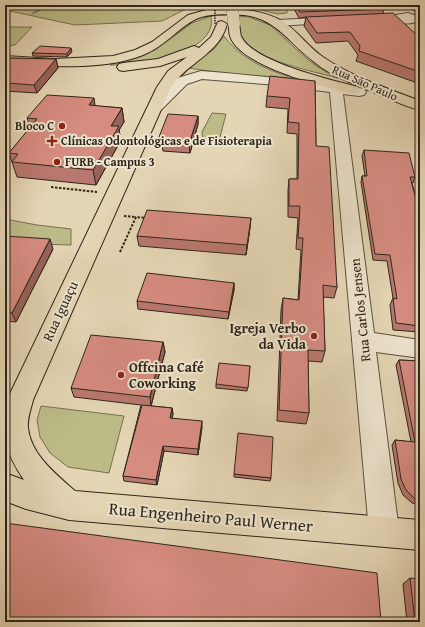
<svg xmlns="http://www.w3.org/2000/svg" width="425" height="627" font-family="'Gentium Book Plus',serif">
<rect width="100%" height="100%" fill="#e4d5b4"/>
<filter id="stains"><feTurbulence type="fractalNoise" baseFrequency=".005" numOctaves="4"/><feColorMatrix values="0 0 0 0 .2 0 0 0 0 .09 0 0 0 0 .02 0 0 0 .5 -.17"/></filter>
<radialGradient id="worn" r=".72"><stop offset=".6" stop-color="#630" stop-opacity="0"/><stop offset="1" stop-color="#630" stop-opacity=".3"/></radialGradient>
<!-- green -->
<g fill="#bcbb87" stroke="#767050">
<path d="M5,5H194L162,21L75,25L5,10Z"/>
<path d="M246,5H287V13L278,14L248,7Z"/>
<path d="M211,16C211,19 212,23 211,26C204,56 136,65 110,65L155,50L192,23Z"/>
<path d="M237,16L249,17L270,25L307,59L318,67L337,78C309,70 266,63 245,42C238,35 238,25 237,16Z"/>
<path d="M5,27H32L15,45L5,46Z"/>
<path d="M224,36C245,65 280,74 312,84L187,68L214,49Z"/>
<path d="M212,113L226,114L219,141L212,143L203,142L202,132Z"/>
<path d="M5,219L37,225L71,229V245L5,243Z"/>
<path d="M41,406L124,416L109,473L68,467L50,453L40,437L37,420Z"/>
</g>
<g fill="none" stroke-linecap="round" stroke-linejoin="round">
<!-- stream -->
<path fill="#6c7e73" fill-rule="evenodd" d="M49,5H52L33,14L31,13Z"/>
<!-- minor casing -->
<g stroke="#5c5140" stroke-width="2">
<g id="minor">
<path d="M408,13L417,16L418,20L417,22C409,24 399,25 393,19L395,15Z"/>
<path d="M335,17L339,18L340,20L339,22L278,26L273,23L278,20Z"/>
<path d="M201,71C239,74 277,78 315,82C331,84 348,85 364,89L366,92L364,95L359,96L343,94L374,333L420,340V358L376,352L399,531L395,542L384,546L373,542L369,531L330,92L265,84L202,79L187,84L158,113L153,114L148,113L146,110L148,107L177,78Z"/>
</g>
</g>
<!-- major casing -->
<g stroke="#2f251a" stroke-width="2">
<g id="major">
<path d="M210,9C234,9 260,8 282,21C297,30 308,47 323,57C352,77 387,88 420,101V110C406,107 393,100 380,95C357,85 332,77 313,61C289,43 277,19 244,15C229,14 209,13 196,19C178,28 164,47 143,55C104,71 47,66 5,64V56L55,59L113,56L135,50L152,42L188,15Z"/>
<path d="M222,21L227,24C220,53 187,63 171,87L33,400C31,409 27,418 28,428C31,455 56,474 75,491L420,520V550L69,520L26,509L5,501V473L24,480C6,454 0,432 7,400L157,87L168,71L187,57L160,66L123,71L119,70L117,67L119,64L123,63L158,59L194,46L199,48L211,37L218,22Z"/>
<path d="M234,21L239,24C240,28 240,33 241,36C252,62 332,80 358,87L360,90L358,93L353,94C325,87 239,66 230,36C229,33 229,28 229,24Z"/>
</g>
</g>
<!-- path -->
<g stroke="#2f251a" stroke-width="2" stroke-dasharray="2.5 1.5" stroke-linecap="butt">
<path d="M51,187L97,192"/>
<path d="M124,216L136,217"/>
<path d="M120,252L136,217L146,218"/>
</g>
<!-- minor -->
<use href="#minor" fill="#ede4ce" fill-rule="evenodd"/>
<!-- major -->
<use href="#major" fill="#e4d5b4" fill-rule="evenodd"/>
<!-- major-bridge casing -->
<g stroke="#2f251a" stroke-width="12" stroke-linecap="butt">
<path id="major-bridge" d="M232,5L234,24"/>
</g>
<!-- path-bridge -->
<path stroke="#2f251a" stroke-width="1.5" stroke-dasharray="1.5 1" stroke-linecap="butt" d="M215,5V24"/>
<!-- major-bridge -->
<use href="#major-bridge" stroke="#e4d5b4" stroke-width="12"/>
</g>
<!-- wall -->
<g fill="#b9786f" stroke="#2f251a">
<path d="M292,5H381L384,9L383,13L420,38V84L356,61L358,55L348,41L316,43L304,26L306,17L299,18Z"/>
<path d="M403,5H420V12L419,13Z"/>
<path d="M72,52L67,57L33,56L32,53Z"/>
<path d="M5,58L56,59L58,68L37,93L5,91Z"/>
<path d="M315,81L316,146L337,287L334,298L323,297L325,351L322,362L308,361L309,413L306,424L277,421L281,310L283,298L298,300L301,250L296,249L298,218L288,217V190L289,179H297V134L287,133L288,109L266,107L267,96Z"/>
<path d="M95,106L122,108L124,122L119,130L121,140L96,185L17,177L9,153L30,128L27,118Z"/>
<path d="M198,116V124L190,153L163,151L162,146L160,145L159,137Z"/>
<path d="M364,150L415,177L413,183H412L420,214V332L393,330L390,305L393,298L387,261L373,260L361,182L362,176H365L362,156Z"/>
<path d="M250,228L246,255L139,246L137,236Z"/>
<path d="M5,236L53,249L16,322L5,321Z"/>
<path d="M234,283V290L228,319L138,309L137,301Z"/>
<path d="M163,342L165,352L151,406L172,408L173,414L172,418L202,427L198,455L164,451L157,485L124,481L123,476L141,405L74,397L71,388Z"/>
<path d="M399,360L420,361V505L412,503L403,495L398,483L392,445L395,440L411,442L396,365Z"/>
<path d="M250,366L247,391L216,388V384Z"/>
<path d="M234,474L271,478L270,481L234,477Z"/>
<path d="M410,578L420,622H407L403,584Z"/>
</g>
<!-- shaded-wall -->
<g fill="#96625a" stroke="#2f251a">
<path d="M71,48L72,52L67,57V54Z"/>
<path d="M56,59L58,68L37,93L34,85Z"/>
<path d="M94,98L96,112L89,105Z"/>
<path d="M122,108L124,122L119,130L121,140L96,185L93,170L111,126Z"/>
<path d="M198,116V124L190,153L189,144Z"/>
<path d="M251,218L250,228L246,255L247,245Z"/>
<path d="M50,239L53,249L16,322L12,313Z"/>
<path d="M234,283V290L228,319L229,312Z"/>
<path d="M163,342L165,352L151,406L150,397Z"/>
<path d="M172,408L173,414L171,423L170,418Z"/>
<path d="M202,421V427L198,455V449Z"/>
<path d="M163,446L164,451L157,485L156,480Z"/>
</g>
<!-- building -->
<g fill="#d78c81" stroke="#2f251a">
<path d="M296,5H381L384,9L300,12Z"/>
<path d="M412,5H420V9Z"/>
<path d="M393,13L420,38V72L359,51L360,46L350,32L317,33L306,17Z"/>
<path d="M40,46L71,48L67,54L32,53Z"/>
<path d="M5,58L56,59L34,85L5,83Z"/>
<path d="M270,76L315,81L316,146L329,147L337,287L323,285L325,351L308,350L309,413L279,410L283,298L299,300L303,238H298L300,206H289V179H298L299,123L288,122L290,98L267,96Z"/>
<path d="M47,95L94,98L89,105L122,108L111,126H119L93,170L12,162L18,154L9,153L37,119L27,118Z"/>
<path d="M168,114L198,116L189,144L162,142L164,138L159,137Z"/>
<path d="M364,150L409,153L415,177H410L420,214V326L396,323L393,298L397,299L390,255L375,254L362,176H367Z"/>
<path d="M147,210L251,218L247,245L137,236Z"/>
<path d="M5,236L50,239L12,313L5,312Z"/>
<path d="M147,273L234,283L229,312L137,301Z"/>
<path d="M91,335L163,342L150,397L71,388Z"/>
<path d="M399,360L420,361V500L415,499L406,490L401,479L395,440L415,442Z"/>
<path d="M219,363L250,366L248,388L216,384Z"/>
<path d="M142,405L172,408L170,418L202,421L198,449L163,446L156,480L123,476Z"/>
<path d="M238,433L273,437L271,478L234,474Z"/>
<path d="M5,523L377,573L381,622H5Z"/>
<path d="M410,578L420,579V622H415Z"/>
</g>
<!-- markers -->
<g fill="#8f2418" stroke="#ede4ce" stroke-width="1.5">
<circle cx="62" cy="126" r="4"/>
<path d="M50 135h4v4h4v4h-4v4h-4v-4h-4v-4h4z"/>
<circle cx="57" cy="162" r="4"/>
<circle cx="314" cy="336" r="4"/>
<circle cx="121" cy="375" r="4"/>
</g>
<g text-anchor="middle" stroke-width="4" stroke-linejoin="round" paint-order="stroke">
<!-- far-street labels -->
<g font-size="12" fill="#2f251a" stroke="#ede4ce">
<text transform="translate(365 83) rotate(24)" y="4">Rua São Paulo</text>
</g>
<!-- far-poi labels -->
<g font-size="12" font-weight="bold" fill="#2f251a" stroke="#ede4ce" text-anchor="start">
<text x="54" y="130" text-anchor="end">Bloco C</text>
<text x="61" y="145">Clínicas Odontológicas e de Fisioterapia</text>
<text x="65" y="166">FURB - Campus 3</text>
</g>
<!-- street labels -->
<g font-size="14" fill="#2f251a" stroke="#ede4ce">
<text transform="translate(360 310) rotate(-96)" y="5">Rua Carlos Jensen</text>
<text transform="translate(60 311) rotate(-65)" y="5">Rua Iguaçu</text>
</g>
<!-- poi labels -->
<g font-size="14" font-weight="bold" fill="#2f251a" stroke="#ede4ce" text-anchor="end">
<text x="306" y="333">Igreja Verbo<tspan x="306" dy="16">da Vida</tspan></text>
<text x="129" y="372" text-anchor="start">Offcina Café<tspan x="129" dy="16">Coworking</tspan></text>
</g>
<!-- near-street labels -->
<g font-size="17" fill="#2f251a" stroke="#ede4ce">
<text transform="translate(211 517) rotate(5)" y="6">Rua Engenheiro Paul Werner</text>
</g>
</g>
<!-- margin -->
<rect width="425" height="627" fill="none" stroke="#e4d5b4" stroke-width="20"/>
<rect x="6" y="6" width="413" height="615" fill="none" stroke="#2f251a" stroke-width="2"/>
<rect x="10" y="10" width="405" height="607" fill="none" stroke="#2f251a"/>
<rect width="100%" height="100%" filter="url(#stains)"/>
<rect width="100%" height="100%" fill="url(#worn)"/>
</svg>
